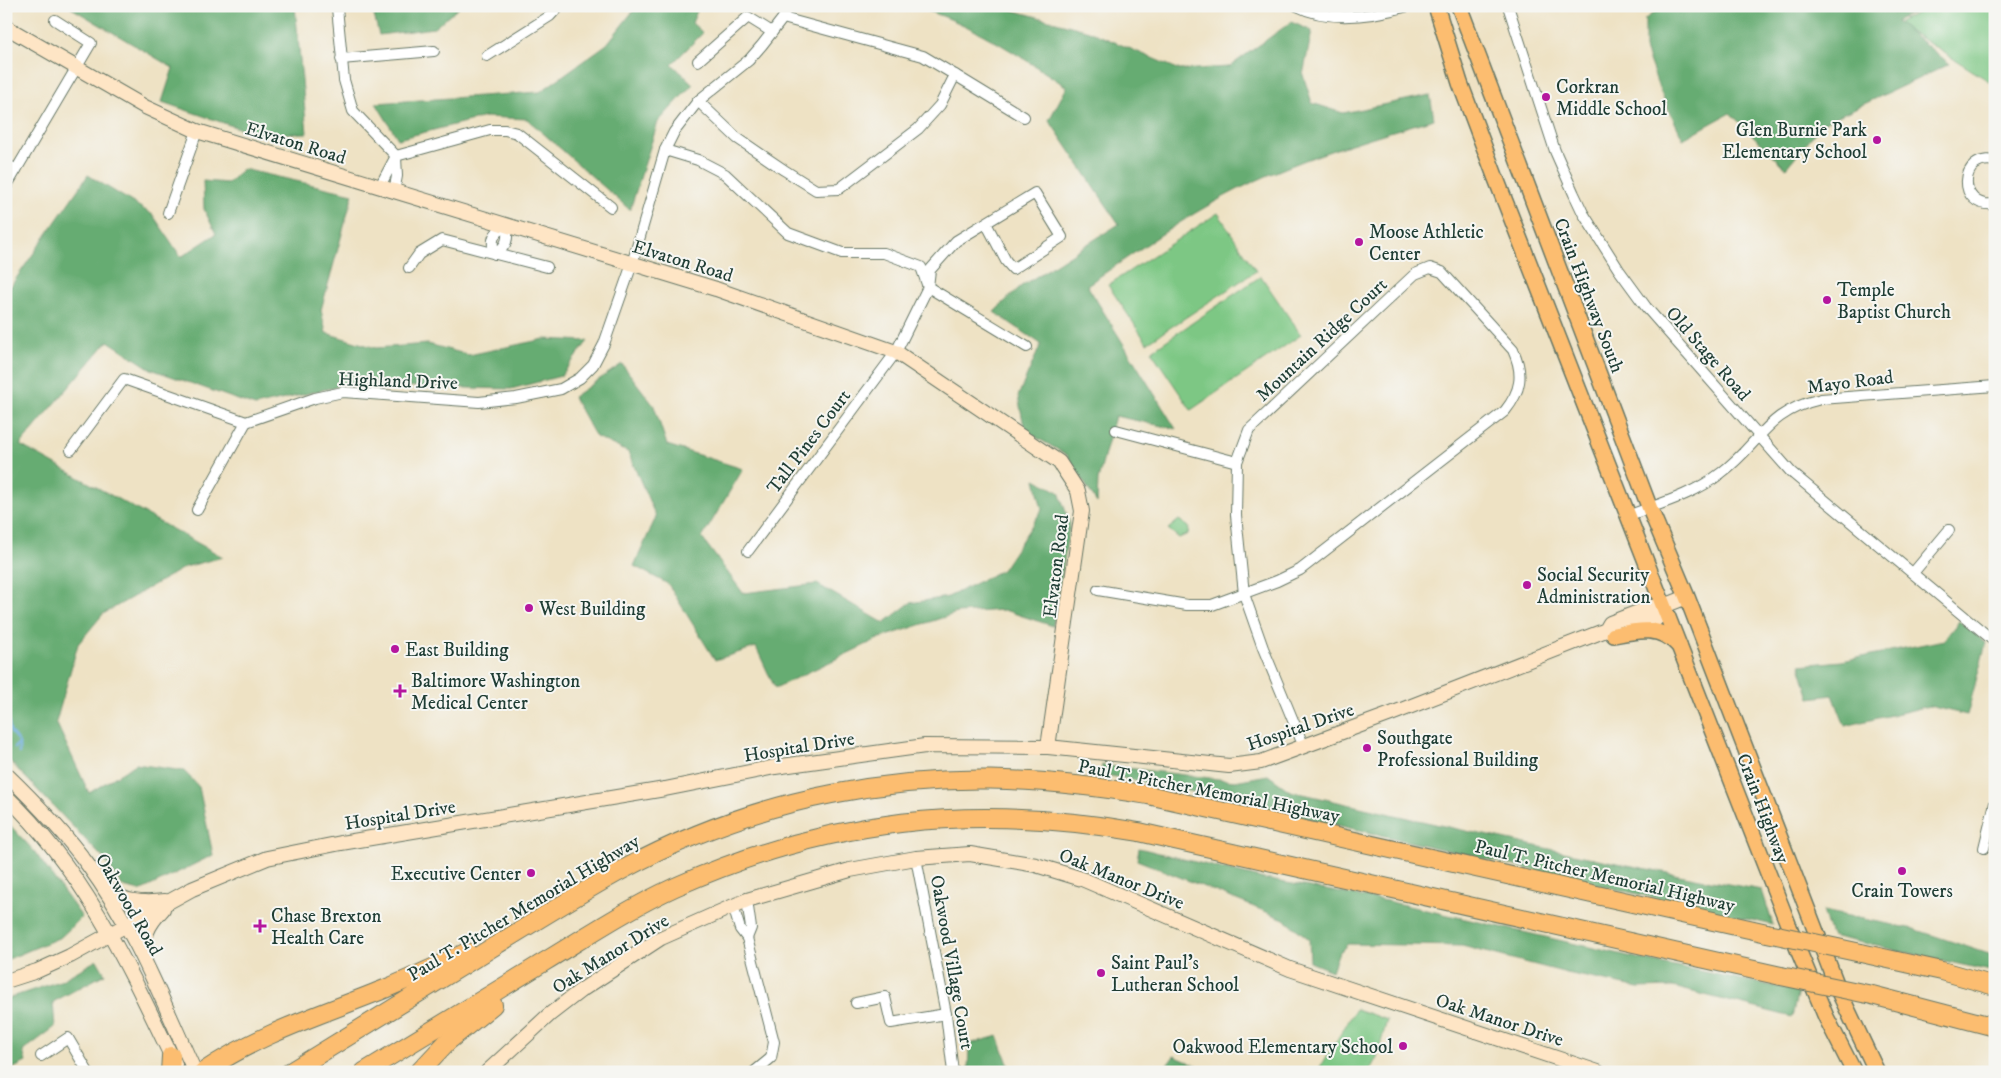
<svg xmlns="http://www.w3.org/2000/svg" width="2001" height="1078" font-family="'IM FELL DW Pica',serif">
<rect width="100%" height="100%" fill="#f6f6f2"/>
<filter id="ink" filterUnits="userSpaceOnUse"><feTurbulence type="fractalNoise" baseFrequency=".02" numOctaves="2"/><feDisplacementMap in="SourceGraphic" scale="10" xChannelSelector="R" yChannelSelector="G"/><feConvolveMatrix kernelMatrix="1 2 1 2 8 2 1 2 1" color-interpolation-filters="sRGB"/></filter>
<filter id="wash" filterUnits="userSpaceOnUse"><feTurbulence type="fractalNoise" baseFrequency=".0096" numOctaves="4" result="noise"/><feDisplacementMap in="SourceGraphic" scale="20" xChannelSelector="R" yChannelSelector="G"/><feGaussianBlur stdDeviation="1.12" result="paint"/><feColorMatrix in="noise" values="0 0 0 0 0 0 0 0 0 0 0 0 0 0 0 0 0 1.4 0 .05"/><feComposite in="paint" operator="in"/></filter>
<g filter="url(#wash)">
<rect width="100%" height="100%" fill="#eee2c4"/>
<!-- green -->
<g fill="#7dc784" stroke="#4e825c">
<path d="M1931,6H1995V85L1897,23Z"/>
<path d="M1218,213L1256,271L1147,343L1108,285Z"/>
<path d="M1261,276L1301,335L1191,410L1151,351Z"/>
<path d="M1179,520L1189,527L1188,534L1179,538L1168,529Z"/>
<path d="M1356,1009L1387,1020L1377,1057L1369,1072H1317Z"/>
</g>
<!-- forest -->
<g fill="#66ac72" stroke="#427453">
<path d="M68,6H295L307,133L256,134L162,102L173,68Z"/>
<path d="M367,6H461L434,28L379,35L373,11Z"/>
<path d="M637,6H699L692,23L703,33L672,64L693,84L658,122L630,210L527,119L485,117L398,139L376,103L540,92L607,44Z"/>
<path d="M911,6H1011L1012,10L1089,31L1180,70L1229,67L1291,22L1312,31L1303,75L1312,103L1343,113L1430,95L1434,119C1358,141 1280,164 1211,204C1168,228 1128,258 1087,285L1176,429L1115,416L1098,480L1097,503L1067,455L1025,431L1018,396L1041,344L994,312L1020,287L1119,224L1049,120L1067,87C1018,55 970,21 911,6Z"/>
<path d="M1664,6H1927L1896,21L1950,64L1823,123L1786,168L1730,113L1683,139L1661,93L1645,49V19Z"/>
<path d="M243,169L353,194L321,310L326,333L376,348L428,344L469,355L544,339L588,341L561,376L511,389L343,385L255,406L151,369L108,341L20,445L223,557L185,567L103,614L78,644L56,722L89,793L136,764L184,771L199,787L213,855L140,891L123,887L103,858L6,757V293L88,175L153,215L181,257L216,234L204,209L203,181L228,183Z"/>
<path d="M622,364L654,406L667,445L743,469L702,538L743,593L817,584L884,623L910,603L948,597L1002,570L1042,510L1035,479L1059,492L1070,524L1053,626L1004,610L957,613L880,638L775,688L756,647L715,660L668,584L634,566L656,517L628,452L596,437L573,397Z"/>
<path d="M1959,621L1986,643L1967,715L1929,706L1845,726L1833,695L1810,698L1800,665L1842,661L1944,640Z"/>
<path d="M1102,765L1235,781L1268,775L1290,791C1447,827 1603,863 1762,890L1773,925L1184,790L1101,774Z"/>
<path d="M6,821L34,851L82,917L61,937L6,960Z"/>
<path d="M1139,848L1264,879L1382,900L1655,962L1798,991L1792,1017L1673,987L1639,988L1567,973L1462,946L1348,944L1338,954L1332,971L1310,962L1309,939L1284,919L1137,860Z"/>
<path d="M1823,911L1914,929L1995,956V972L1831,936Z"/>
<path d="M97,960L105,974L53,1002L55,1027L23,1051L26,1062L6,1072V999L60,981Z"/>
<path d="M998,1036L1011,1072H968L969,1044Z"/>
<path d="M1174,1056L1211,1072H1162Z"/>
</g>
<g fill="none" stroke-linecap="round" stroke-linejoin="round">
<!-- stream -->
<g stroke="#69aadd" stroke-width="2.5">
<path d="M6,547L8,552L6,593"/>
<path d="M6,665L8,718L10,731L19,743L14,748"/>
<path d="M19,753V743"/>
</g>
</g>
</g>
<g filter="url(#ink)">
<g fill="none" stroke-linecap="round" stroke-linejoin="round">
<!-- street casing -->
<g stroke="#677766" stroke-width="12">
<g id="street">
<path d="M1297,6C1330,23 1373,16 1408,6"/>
<path d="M1508,6L1555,151L1574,194L1583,213L1619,270L1646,307L1791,472L1995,642"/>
<path d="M337,8L344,80L353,111L396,156"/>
<path d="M783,18L923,56L955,75"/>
<path d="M487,56L550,16L559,6"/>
<path d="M341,59L434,51"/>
<path d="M698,61L748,17L772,32"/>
<path d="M698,101L737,138L784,170L816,190L839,189L918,129L940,105L955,75L1024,117"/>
<path d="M665,150L698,160L725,174L788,233L842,253H884L921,267L928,287L1027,347"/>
<path d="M1995,161C1959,153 1956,209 1995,204"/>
<path d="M6,164L16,170"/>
<path d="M6,187L91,43L55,20"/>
<path d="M379,188L396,156L490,130H505L517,133L611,207"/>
<path d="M394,192L397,176L396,157"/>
<path d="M168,213L197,131"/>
<path d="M506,225C509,239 507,246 495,254C490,240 493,233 506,225Z"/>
<path d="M409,268L419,254L442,240L547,267"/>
<path d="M71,450L124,379L246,422L315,398L343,392L479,402L516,398L561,389L580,378L593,365L604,344L632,264L665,150L674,132L698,101L749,60L762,45L783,18L787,6"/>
<path d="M1237,462L1236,515L1244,594L1263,648L1304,747"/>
<path d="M197,510L246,422"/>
<path d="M1627,516C1659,504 1693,495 1721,473C1761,443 1765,412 1821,399L1995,386"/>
<path d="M748,551L896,352L928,287L930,270L956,241L1035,193L1062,237L1013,269L1006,261L986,223"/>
<path d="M1913,573L1949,530"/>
<path d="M1098,590L1187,605H1212L1277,581L1300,570L1505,411C1521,391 1524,374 1513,350L1442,272L1430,268L1415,274L1249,430L1237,462L1116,430"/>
<path d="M1984,848L1995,803"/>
<path d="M916,858L946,1014L953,1072"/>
<path d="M747,900L751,928L747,938"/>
<path d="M733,906L740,929L747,938L774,1042L771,1058L754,1072"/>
<path d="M856,1003L885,997L891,1023L946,1014"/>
<path d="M41,1056L68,1038L88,1072"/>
</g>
</g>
<!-- secondary casing -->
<g stroke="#677766" stroke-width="16">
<g id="secondary">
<path d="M6,27L145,107L197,131L716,289L896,352L1059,462L1078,491L1082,511L1048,747"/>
<path d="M1629,629L1656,619L1664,606"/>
<path d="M6,774C35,802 64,832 88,865C134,927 163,1002 195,1072"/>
<path d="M6,796C85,871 129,968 175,1064"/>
<path d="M105,889C125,902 141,904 165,901"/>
<path d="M145,959C143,935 147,926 163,909"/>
<path d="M6,981L37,971L70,956L192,889L267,858L341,843L665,789L775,767L925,746L1048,747L1229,766L1261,762L1391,714L1606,630L1610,623L1651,607L1664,606L1687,597"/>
<path d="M487,1072L549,1015L580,991L661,938L747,900L850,870L916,858L970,854L1036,865L1082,879L1290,969L1598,1072"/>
</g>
</g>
<!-- primary casing -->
<g stroke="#677766" stroke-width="18">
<g id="primary">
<path d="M1436,6L1460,83L1495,176L1799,952L1826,1017L1854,1072"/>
<path d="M1459,6L1650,509L1687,597L1840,994L1877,1072"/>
<path d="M1614,635C1639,630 1660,625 1679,646"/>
</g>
</g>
<!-- highway casing -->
<g stroke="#677766" stroke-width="20">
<g id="highway">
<path d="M1861,953L1942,971L1995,986"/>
<path d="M1872,995L1995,1027"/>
<path d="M170,1072L171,1056"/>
<path d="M203,1072C264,1031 321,1015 387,988C414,977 441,964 467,952"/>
<path d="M290,1072C358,1030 426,989 493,947C536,921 578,894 622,870C687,835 760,808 832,794C942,772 1039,777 1148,795L1767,933"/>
<path d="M364,1072C424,1035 484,999 544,962C587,936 629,908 675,887C829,818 973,803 1139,832L1781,976"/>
<path d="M419,1072L447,1042L493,1005"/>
</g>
</g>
<!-- street -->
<use href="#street" stroke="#fff" stroke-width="10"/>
<!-- secondary -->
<use href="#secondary" stroke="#fee5c5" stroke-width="14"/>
<!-- primary -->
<use href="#primary" stroke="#fcbd6f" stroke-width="15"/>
<!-- highway -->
<use href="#highway" stroke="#fcbd6f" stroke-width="18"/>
<!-- highway-bridge casing -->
<g stroke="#677766" stroke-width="20" stroke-linecap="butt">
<g id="highway-bridge">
<path d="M1767,933L1861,953"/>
<path d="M1781,976L1872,995"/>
</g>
</g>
<!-- highway-bridge -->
<use href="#highway-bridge" stroke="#fcbd6f" stroke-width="18"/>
</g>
</g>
<!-- markers -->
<g fill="#b5179e" stroke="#f6f6f2" stroke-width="2">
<circle cx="1546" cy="97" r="5"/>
<circle cx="1877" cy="140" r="5"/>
<circle cx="1359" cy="242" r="5"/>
<circle cx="1827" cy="300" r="5"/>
<circle cx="1527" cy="585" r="5"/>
<circle cx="529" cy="608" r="5"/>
<circle cx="395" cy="649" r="5"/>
<path d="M397.5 683.5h5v5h5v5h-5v5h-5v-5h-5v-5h5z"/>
<circle cx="1367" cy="748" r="5"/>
<circle cx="1902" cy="871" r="5"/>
<circle cx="531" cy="873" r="5"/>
<path d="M257.5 918.5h5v5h5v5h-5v5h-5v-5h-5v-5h5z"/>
<circle cx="1101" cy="973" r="5"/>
<circle cx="1403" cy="1046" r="5"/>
</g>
<g text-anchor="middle" stroke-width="4" stroke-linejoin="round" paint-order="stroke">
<!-- poi labels -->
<g font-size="19" fill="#1f3d34" stroke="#f6f6f2" text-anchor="start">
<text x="1556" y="93">Corkran<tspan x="1556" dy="22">Middle School</tspan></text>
<text x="1867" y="136" text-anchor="end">Glen Burnie Park<tspan x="1867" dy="22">Elementary School</tspan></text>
<text x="1369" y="238">Moose Athletic<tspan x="1369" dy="22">Center</tspan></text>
<text x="1837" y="296">Temple<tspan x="1837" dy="22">Baptist Church</tspan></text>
<text x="1537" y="581">Social Security<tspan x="1537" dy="22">Administration</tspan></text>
<text x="539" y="615">West Building</text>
<text x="405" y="656">East Building</text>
<text x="411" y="687">Baltimore Washington<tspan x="411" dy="22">Medical Center</tspan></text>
<text x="1377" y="744">Southgate<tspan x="1377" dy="22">Professional Building</tspan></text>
<text x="521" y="880" text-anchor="end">Executive Center</text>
<text x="1902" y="897" text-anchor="middle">Crain Towers</text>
<text x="271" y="922">Chase Brexton<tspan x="271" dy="22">Health Care</tspan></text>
<text x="1111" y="969">Saint Paul's<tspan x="1111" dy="22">Lutheran School</tspan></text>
<text x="1393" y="1053" text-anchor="end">Oakwood Elementary School</text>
</g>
<!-- street labels -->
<g font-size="19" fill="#1f3d34" stroke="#f6f6f2">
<text transform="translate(296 142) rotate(17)" y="7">Elvaton Road</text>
<text transform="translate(683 260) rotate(17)" y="7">Elvaton Road</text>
<text transform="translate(1590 295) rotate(69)" y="7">Crain Highway South</text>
<text transform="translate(1321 339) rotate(-43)" y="7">Mountain Ridge Court</text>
<text transform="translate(1709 353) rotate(49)" y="7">Old Stage Road</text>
<text transform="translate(398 380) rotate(2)" y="7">Highland Drive</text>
<text transform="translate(1850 381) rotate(-7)" y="7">Mayo Road</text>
<text transform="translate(808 441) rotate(-53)" y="7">Tall Pines Court</text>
<text transform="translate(1055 566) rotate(-83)" y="7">Elvaton Road</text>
<text transform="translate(1300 726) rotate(-19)" y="7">Hospital Drive</text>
<text transform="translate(799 746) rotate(-9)" y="7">Hospital Drive</text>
<text transform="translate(1209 790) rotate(11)" y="7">Paul T. Pitcher Memorial Highway</text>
<text transform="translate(1764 808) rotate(69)" y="7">Crain Highway</text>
<text transform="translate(400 814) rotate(-9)" y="7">Hospital Drive</text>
<text transform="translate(1605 875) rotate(13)" y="7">Paul T. Pitcher Memorial Highway</text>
<text transform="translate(1122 878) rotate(22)" y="7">Oak Manor Drive</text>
<text transform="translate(130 904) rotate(60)" y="7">Oakwood Road</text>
<text transform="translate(523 907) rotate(-31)" y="7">Paul T. Pitcher Memorial Highway</text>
<text transform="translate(610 953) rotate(-32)" y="7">Oak Manor Drive</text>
<text transform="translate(953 962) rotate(80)" y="7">Oakwood Village Court</text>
<text transform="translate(1500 1019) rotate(18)" y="7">Oak Manor Drive</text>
</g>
</g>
<!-- margin -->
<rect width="2001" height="1078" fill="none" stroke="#f6f6f2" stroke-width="25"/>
</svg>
